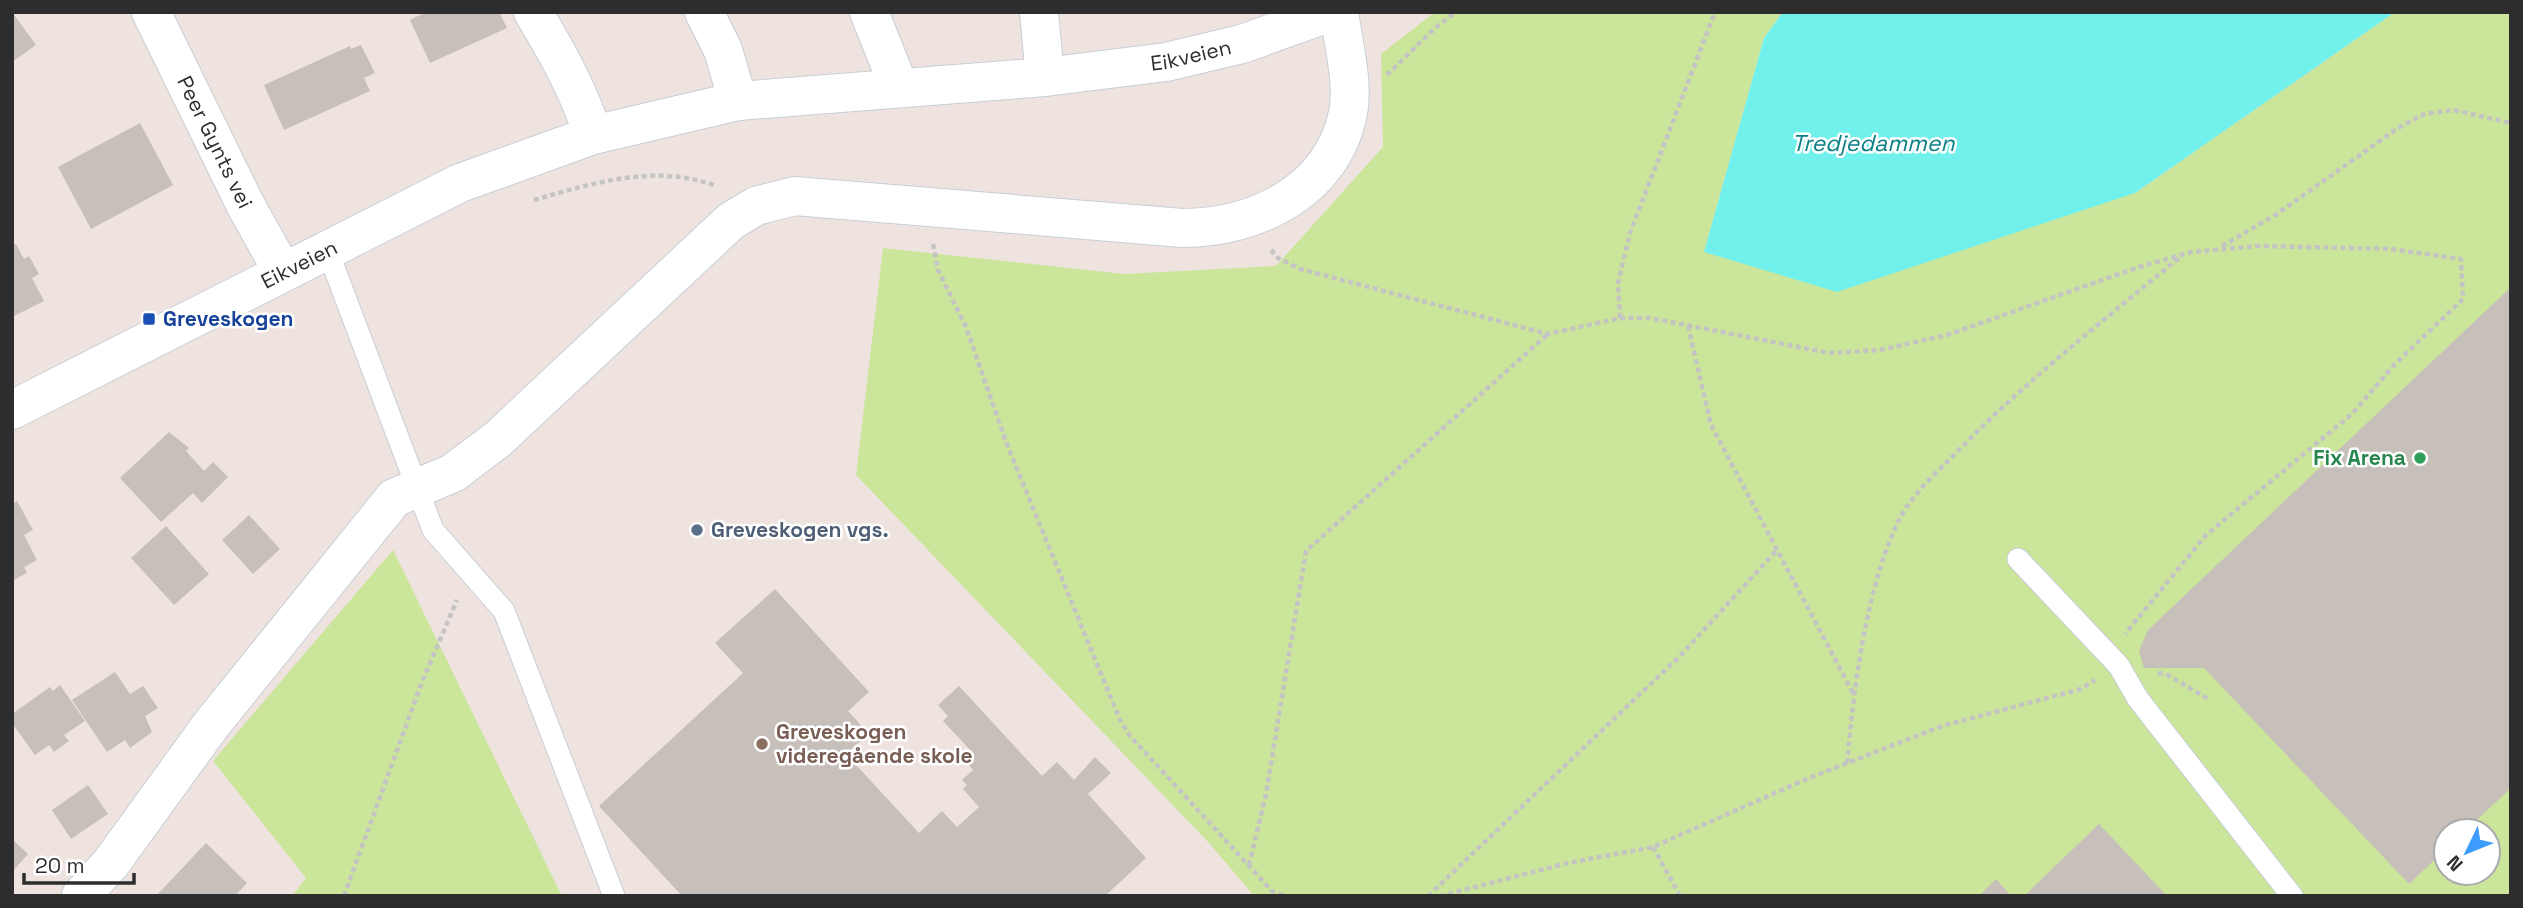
<svg xmlns="http://www.w3.org/2000/svg" width="2523" height="908" font-family="'Space Grotesk',sans-serif">
<rect width="100%" height="100%" fill="#eee3df"/>
<!-- green -->
<g fill="#cbe59b" fill-rule="evenodd">
<path d="M1435,12H1783L1764,38L1704,252L2135,193L2395,12H2511V896H1254L1210,844L856,475L883,248L1124,274L1276,266L1383,147L1381,54ZM2446,831H2488V873H2446Z"/>
<path d="M393,550L562,896H292L306,878L213,761Z"/>
</g>
<!-- water -->
<path fill="#72f1ec" d="M1783,12H2395L2135,193L1837,292L1704,252L1764,38Z"/>
<!-- building -->
<g fill="#c7bfba">
<path d="M12,12L36,45L12,62Z"/>
<path d="M426,12H499L507,28L430,63L410,20Z"/>
<path d="M361,45L375,73L364,78L370,91L284,130L264,85L350,46L351,49Z"/>
<path d="M140,123L173,185L91,229L58,167Z"/>
<path d="M16,244L24,259L29,256L39,274L32,278L44,301L12,317V245Z"/>
<path d="M2511,287V788L2465,831H2446V849L2409,884L2204,668H2144L2139,651L2148,630Z"/>
<path d="M169,432L189,448L186,451L204,471L213,462L228,477L202,503L193,493L161,522L120,478Z"/>
<path d="M17,501L33,530L24,535L37,560L24,567L27,573L12,581V504Z"/>
<path d="M249,515L280,549L253,574L222,540Z"/>
<path d="M166,526L209,574L174,605L131,558Z"/>
<path d="M775,589L869,692L848,711L869,734L846,754L919,833L942,811L957,827L979,807L963,789L967,785L962,780L973,770L964,759L974,754L943,721L948,716L938,705L959,686L1042,776L1057,762L1074,780L1095,757L1111,773L1088,794L1146,858L1105,896H682L599,806L743,673L715,643Z"/>
<path d="M115,672L130,694L143,686L158,708L145,716L152,732L130,748L125,740L107,752L72,700Z"/>
<path d="M60,685L85,721L64,735L69,741L54,752L49,745L35,755L12,723V714L50,687L53,691Z"/>
<path d="M88,785L108,814L71,839L52,810Z"/>
<path d="M2099,824L2167,896H2024Z"/>
<path d="M12,839L28,854L12,872Z"/>
<path d="M206,843L247,883L235,896H156Z"/>
<path d="M1996,879L2011,896H1979Z"/>
</g>
<g fill="none" stroke-linecap="round" stroke-linejoin="round">
<!-- lane casing -->
<g stroke="#c7cfd6" stroke-width="23">
<g id="lane">
<path d="M327,249L433,530L504,611L614,896"/>
<path d="M2018,559L2119,666L2138,699L2292,896"/>
</g>
</g>
<!-- street casing -->
<g stroke="#c7cfd6" stroke-width="40">
<g id="street">
<path id="s1" d="M151,12L246,206L283,272"/>
<path d="M533,12C557,52 579,91 593,135"/>
<path d="M704,12L723,50L738,101"/>
<path d="M869,12L899,87"/>
<path d="M1039,12L1045,77"/>
<path d="M81,896L111,863L211,725L394,498L453,473L498,439L731,221L756,206L795,196L1182,228C1255,228 1332,192 1348,113C1354,82 1343,43 1339,12"/>
</g>
</g>
<!-- secondary casing -->
<g stroke="#c7cfd6" stroke-width="40">
<g id="secondary">
<path id="s2" d="M12,410L460,183L593,135L738,101L1045,77L1166,62L1242,44L1331,12"/>
</g>
</g>
<!-- path -->
<g stroke="#c4c4c4" stroke-width="4.5" stroke-dasharray="5 3.5" stroke-linecap="butt">
<path d="M1387,75L1436,27L1456,12"/>
<path d="M534,200C593,183 656,163 716,186"/>
<path d="M933,244L938,270L966,327L1006,442L1120,720L1130,736L1272,891L1285,896"/>
<path d="M2222,246L2277,214L2398,128L2424,114L2454,110L2511,123"/>
<path d="M1271,250L1278,258L1300,269L1548,334L1620,318L1618,283L1630,233L1715,12"/>
<path d="M1620,318H1650L1829,353L1880,350L1947,335L2139,267L2192,252L2259,246L2391,249L2461,259L2463,299L2394,365L2352,414L2206,535L2125,634"/>
<path d="M1688,326L1711,425L1853,693"/>
<path d="M2158,673L2166,674L2208,699"/>
<path d="M1847,763C1854,688 1866,584 1901,516C1913,494 1935,474 1953,456C2022,384 2103,321 2180,257"/>
<path d="M1653,847L1680,896"/>
<path d="M1249,865L1266,794L1306,551L1548,334"/>
<path d="M344,896L422,682L457,600"/>
<path d="M1428,896L1680,656L1777,550"/>
<path d="M1440,896L1568,863L1653,847L1809,778L1942,726L2081,689L2095,680"/>
</g>
<!-- lane -->
<use href="#lane" stroke="#fff" stroke-width="21"/>
<!-- street -->
<use href="#street" stroke="#fff" stroke-width="38"/>
<!-- secondary -->
<use href="#secondary" stroke="#fff" stroke-width="38"/>
</g>
<!-- markers -->
<rect fill="#1a4fb4" stroke="#fff" stroke-width="2.5" x="142" y="312" width="14" height="14" rx="3.5"/>
<circle fill="#2e9e5b" stroke="#fff" stroke-width="2.5" cx="2420" cy="458" r="7"/>
<circle fill="#5c6f8a" stroke="#fff" stroke-width="2.5" cx="697" cy="530" r="7"/>
<circle fill="#8d6e63" stroke="#fff" stroke-width="2.5" cx="762" cy="744" r="7"/>
<g text-anchor="middle" stroke-width="5" stroke-linejoin="round" paint-order="stroke">
<!-- street labels -->
<g font-size="21" fill="#2d2d2d" stroke="#fff">
<text dy="7" stroke="none"><textPath href="#s2" startOffset="1248">Eikveien</textPath></text>
<text dy="7" stroke="none"><textPath href="#s1" startOffset="145">Peer Gynts vei</textPath></text>
<text dy="7" stroke="none"><textPath href="#s2" startOffset="322">Eikveien</textPath></text>
</g>
<!-- transit labels -->
<g font-size="21" font-weight="bold" fill="#164399" stroke="#fff" text-anchor="start">
<text x="163" y="326">Greveskogen</text>
</g>
<!-- leisure labels -->
<g font-size="21" font-weight="bold" fill="#27864d" stroke="#fff" text-anchor="end">
<text x="2406" y="465">Fix Arena</text>
</g>
<!-- service labels -->
<g font-size="21" font-weight="bold" fill="#4e5e75" stroke="#fff" text-anchor="start">
<text x="711" y="537">Greveskogen vgs.</text>
</g>
<!-- education labels -->
<g font-size="21" font-weight="bold" fill="#785e54" stroke="#fff" text-anchor="start">
<text x="776" y="739">Greveskogen<tspan x="776" dy="24">videregående skole</tspan></text>
</g>
<!-- water labels -->
<g font-size="23" font-style="italic" fill="#0c8185" stroke="#fff">
<text x="1873" y="151">Tredjedammen</text>
</g>
</g>
<!-- border -->
<rect width="2523" height="908" fill="none" stroke="#2d2d2d" stroke-width="28"/>
<!-- north arrow -->
<g transform="translate(2467 852) rotate(227)"><circle r="33" fill="#ffffff" stroke="#ababab" stroke-width="2"/>
<path d="M0-5L12 26L0 18L-12 26Z" fill="#3e9cfd"/>
<text y="-10" font-size="19" font-weight="bold" text-anchor="middle" fill="#2d2d2d">N</text>
</g>
<!-- scale -->
<path d="M24 873v10h110v-10" fill="none" stroke="#2d2d2d" stroke-width="3.5"/>
<text x="35" y="873" font-size="21" fill="#2d2d2d" stroke="#ffffff" stroke-width="5" paint-order="stroke">20 m</text>
</svg>
